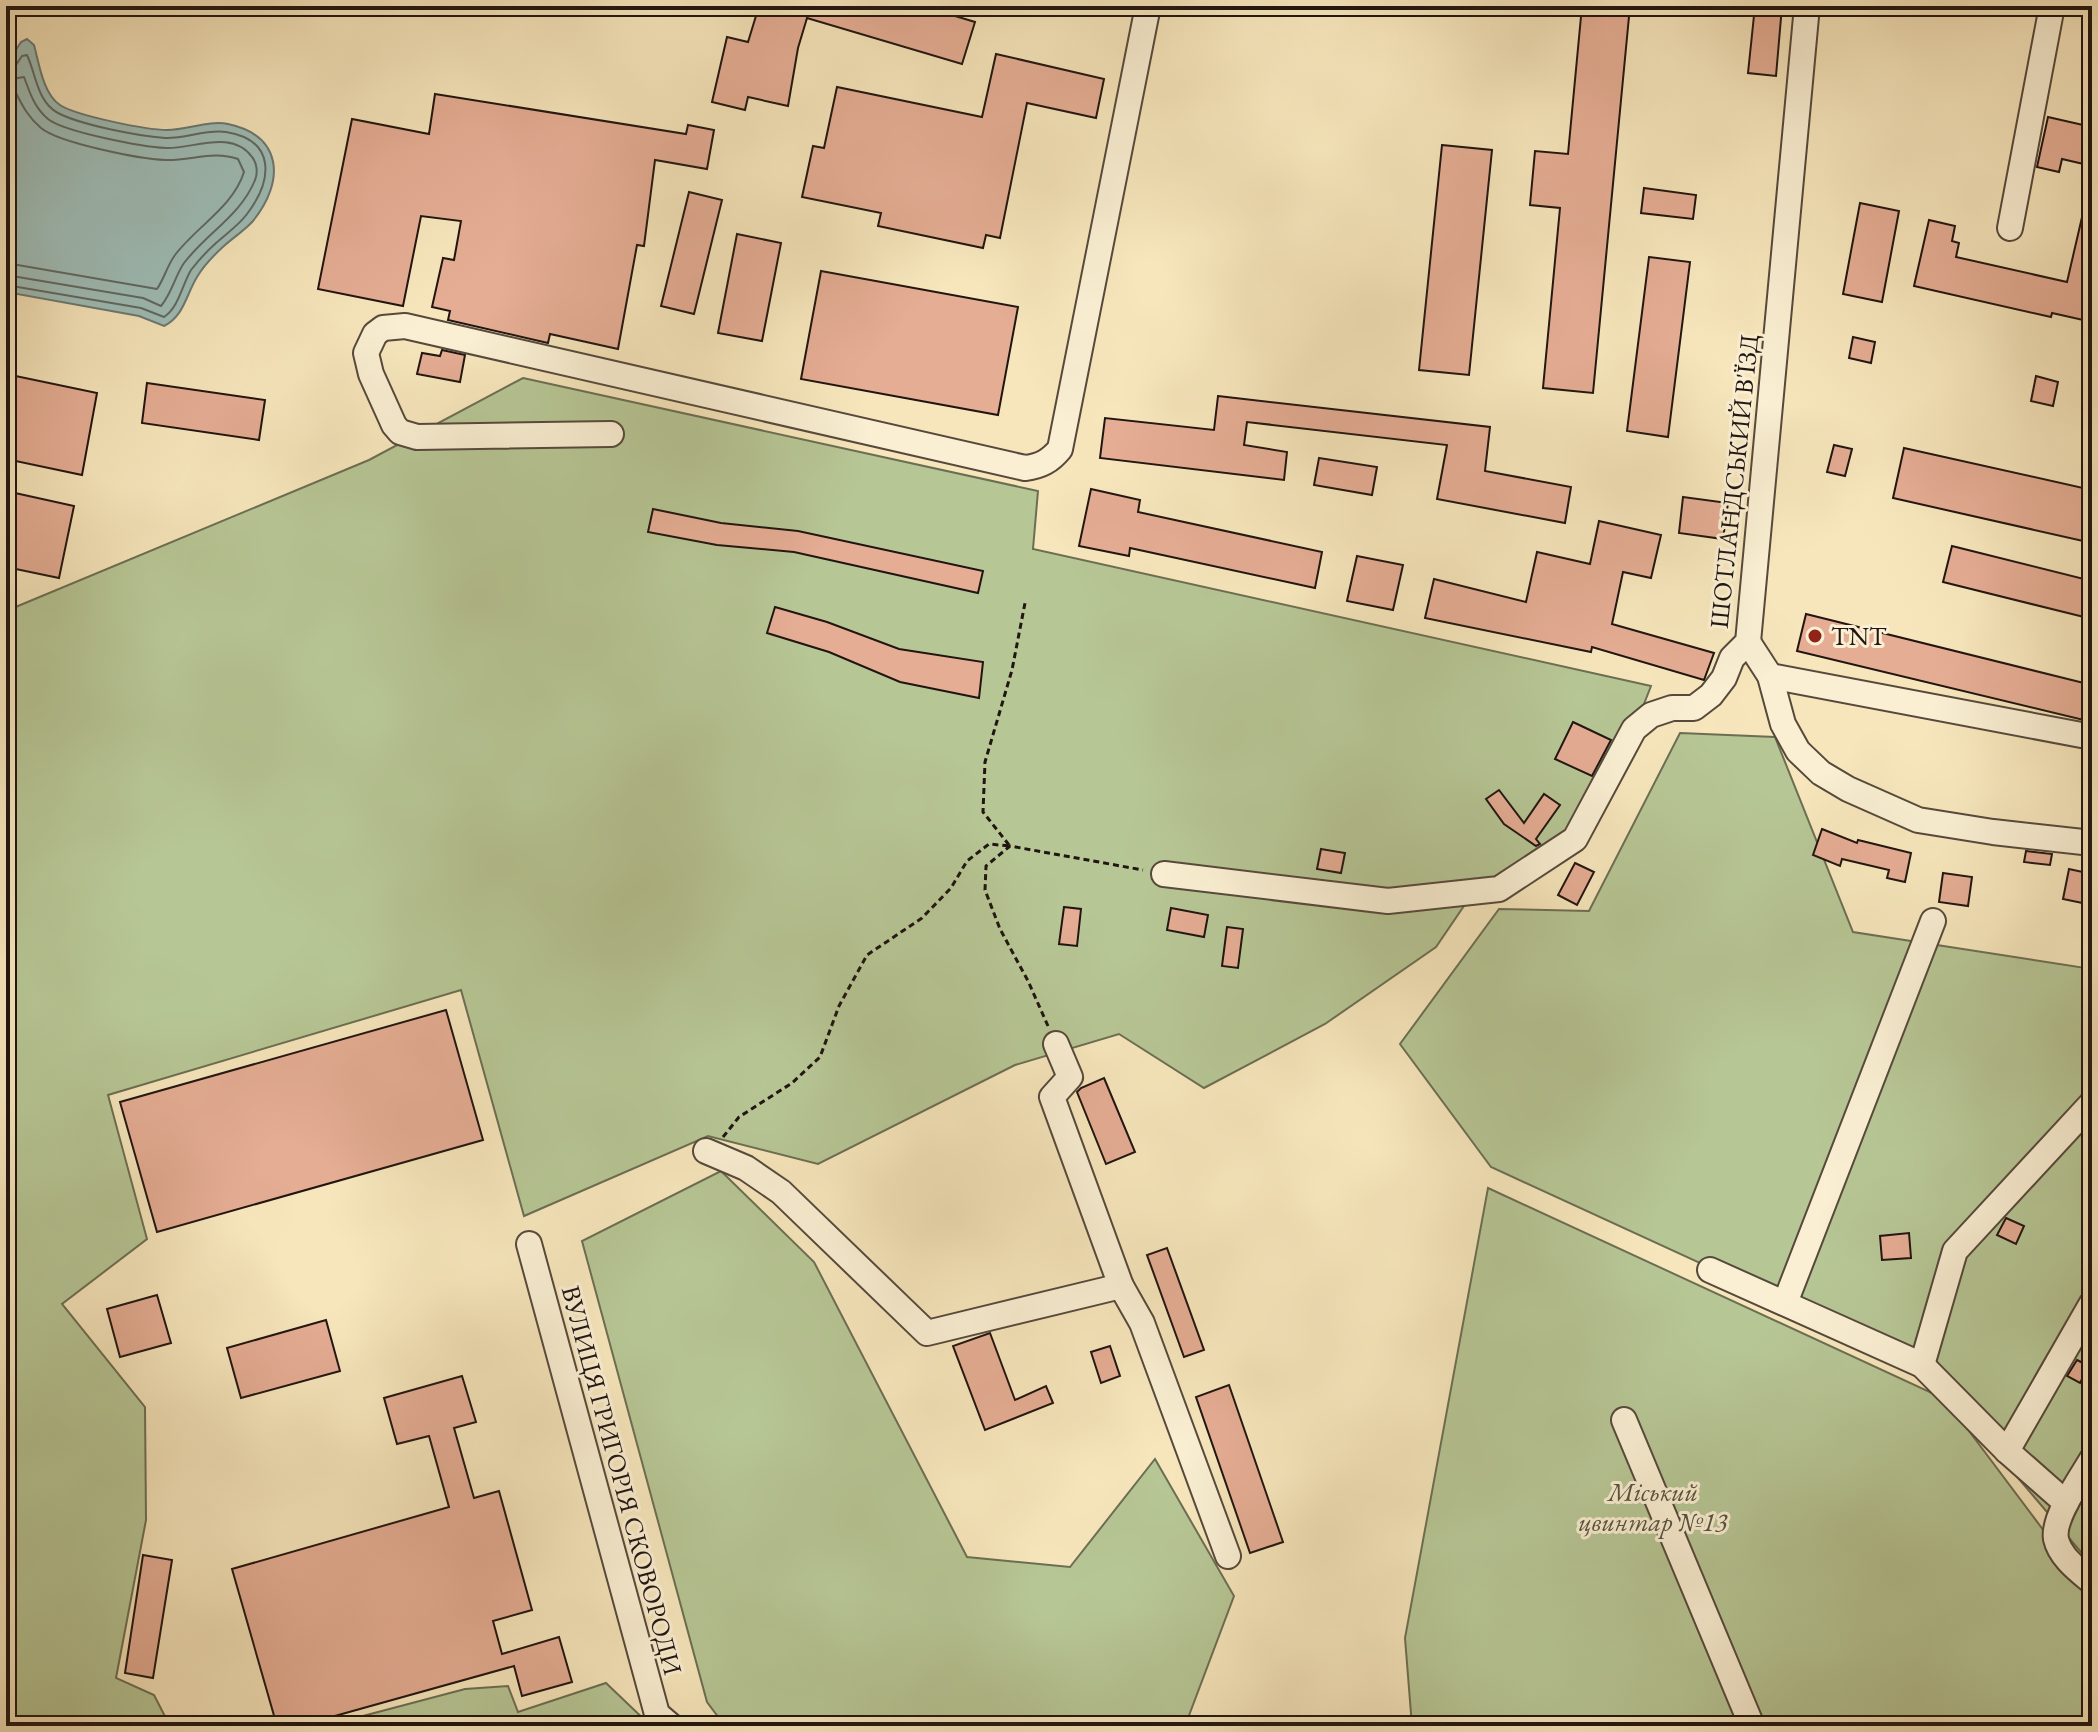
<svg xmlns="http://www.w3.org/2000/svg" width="2098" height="1732" font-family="'EB Garamond',serif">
<rect width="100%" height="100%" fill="#f7e6bc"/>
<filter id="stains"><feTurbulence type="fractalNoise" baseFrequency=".0025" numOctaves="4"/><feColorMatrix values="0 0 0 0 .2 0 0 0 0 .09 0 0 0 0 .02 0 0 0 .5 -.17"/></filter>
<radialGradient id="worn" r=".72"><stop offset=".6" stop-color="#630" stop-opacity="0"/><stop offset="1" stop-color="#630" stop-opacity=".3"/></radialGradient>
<!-- green -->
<g fill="#b7c695" stroke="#6c6e53" stroke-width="2">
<path d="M523,378L1038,491L1033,549L1651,686L1599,819L1466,903L1436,947L1325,1024L1204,1088L1119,1034L1015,1065L818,1164L708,1136L524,1216L461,990L108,1095L147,1239L62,1304L145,1407L146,1520L116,1678L154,1695L170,1726H6V611L369,460Z"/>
<path d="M1680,733L1775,737L1853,932L2092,969V1565L1922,1365L1491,1167L1400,1044L1499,909L1589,911Z"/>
<path d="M721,1171L814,1262L967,1557L1070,1567L1155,1459L1234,1596L1185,1726H725L707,1702L582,1241Z"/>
<path d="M1488,1188L1945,1399L2092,1595V1726H1412L1405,1638Z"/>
<path d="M606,1683L651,1726H325L465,1689L508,1686L518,1712Z"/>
</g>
<!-- water -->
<path fill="#9fbeb8" stroke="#6c7a75" stroke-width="2" d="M27,39L34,45C39,63 43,94 60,105C77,116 147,130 167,130C187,130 209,120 228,124C283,136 285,181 253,221C245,230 234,237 225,245C215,254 204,265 197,277C186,295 184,316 164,326L139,316L6,292V65L21,42Z"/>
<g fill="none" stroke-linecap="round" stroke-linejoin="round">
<!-- shore -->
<g stroke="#606a64" stroke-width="2">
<path d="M6,70L14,68L22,56L27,55C36,74 37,102 58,113C81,125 138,136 165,138C185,139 206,129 226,132C276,140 273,180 247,214C239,225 226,234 216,243C207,251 198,261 191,270C182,285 179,307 164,317L141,308L6,285"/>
<path d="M6,80L24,77C30,93 34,107 48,119C64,132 143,147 166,148C193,149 232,129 252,157C257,163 258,173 255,180C241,215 207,233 184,263C175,276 172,293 161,306L143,298L6,275"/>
<path d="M6,92L16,93C23,107 29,118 41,128C59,143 140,159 165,160C191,161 213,150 238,159L244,172C233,207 197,226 175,255C167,266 164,279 157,289L6,263"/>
</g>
</g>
<!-- building -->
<g fill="#e5ad94" stroke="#201511" stroke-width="2">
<path d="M759,6H922L975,22L962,64L807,18L798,48L788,106L748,97L745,110L712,102L727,37L748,42Z"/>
<path d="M1582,6H1630L1593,393L1543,388L1560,208L1530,205L1535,151L1568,154Z"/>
<path d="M1755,6H1782L1776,76L1748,73Z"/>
<path d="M996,54L1104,79L1096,118L1027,103L1000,238L986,235L983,248L878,226L881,213L802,197L813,146L824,148L837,87L982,117Z"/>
<path d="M435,94L686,134L688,125L714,130L707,169L655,160L644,246L637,245L618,349L550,334L548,343L448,320L450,311L432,307L443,258L454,260L461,221L421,216L403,306L318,289L352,119L429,134Z"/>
<path d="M2048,117L2092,127V166L2062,159L2059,172L2037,167Z"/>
<path d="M1442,145L1492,150L1469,375L1419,370Z"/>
<path d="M1644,188L1696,195L1693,219L1641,213Z"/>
<path d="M689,192L722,200L694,314L661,306Z"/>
<path d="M2086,200L2092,201V322L2052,313L2051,317L1914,286L1929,220L1955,226L1952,241L1959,243L1956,257L2067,282Z"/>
<path d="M1860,203L1899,211L1882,302L1843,294Z"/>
<path d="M737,234L781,243L762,341L718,333Z"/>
<path d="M1649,257L1690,262L1668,437L1627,431Z"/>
<path d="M821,271L1018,307L998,415L801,379Z"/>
<path d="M1853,337L1875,342L1871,363L1849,358Z"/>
<path d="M442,350L465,355L460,382L417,374L422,353L440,356Z"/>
<path d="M6,374L97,393L82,475L6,459Z"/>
<path d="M2036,376L2058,382L2053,406L2031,401Z"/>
<path d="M147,383L265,400L259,440L142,423Z"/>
<path d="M1218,396L1490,427L1485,471L1571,487L1565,523L1437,499L1447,445L1247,422L1244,445L1287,452L1284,480L1100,458L1105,418L1214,430Z"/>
<path d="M1834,445L1852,449L1845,476L1827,472Z"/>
<path d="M1904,448L2092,490V543L1893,498Z"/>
<path d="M1319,458L1377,467L1372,495L1314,485Z"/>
<path d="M1091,489L1140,500L1138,512L1322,552L1315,588L1130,548L1129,556L1079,546Z"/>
<path d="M6,491L74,506L59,578L6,567Z"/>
<path d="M1683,497L1728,503L1723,539L1679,533Z"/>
<path d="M653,509L721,523L798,531L983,571L978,593L794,552L717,545L648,532Z"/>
<path d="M1599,521L1661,535L1651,578L1623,572L1612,624L1714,653L1704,680L1592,647L1591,652L1425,618L1434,579L1526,602L1537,552L1590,564Z"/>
<path d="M1952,546L2092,581V619L1943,582Z"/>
<path d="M1357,556L1403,565L1393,610L1347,601Z"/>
<path d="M775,607L827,622L899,649L983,662L979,698L900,682L829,652L767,633Z"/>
<path d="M1806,614L2092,685V722L1797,651Z"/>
<path d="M1573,722L1611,740L1592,776L1555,759Z"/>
<path d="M1499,790L1524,823L1544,794L1560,805L1536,839L1540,844L1536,846L1504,824L1486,799Z"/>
<path d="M1822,829L1857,843L1858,840L1911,853L1905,882L1887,878L1889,870L1842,859L1840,866L1813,855Z"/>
<path d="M1321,849L1345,853L1341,873L1317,869Z"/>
<path d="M2026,851L2052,854L2050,865L2024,862Z"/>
<path d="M1575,863L1594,872L1577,905L1558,895Z"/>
<path d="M2069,869L2092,874V905L2063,899Z"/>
<path d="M1943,873L1972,877L1968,906L1939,902Z"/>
<path d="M1064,907L1081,909L1077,946L1059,944Z"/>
<path d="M1171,908L1208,915L1204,937L1167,930Z"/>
<path d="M1227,927L1243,929L1238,968L1222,966Z"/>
<path d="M446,1010L483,1140L157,1232L120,1102Z"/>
<path d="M1104,1078L1135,1152L1106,1164L1077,1092L1081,1088Z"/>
<path d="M2006,1218L2024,1226L2016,1244L1997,1235Z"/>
<path d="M1909,1233L1911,1258L1882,1260L1880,1236Z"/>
<path d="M1167,1248L1204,1350L1184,1357L1147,1255Z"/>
<path d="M157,1295L171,1343L120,1357L107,1309Z"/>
<path d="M326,1320L340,1371L241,1398L227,1348Z"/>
<path d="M990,1333L1015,1400L1046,1386L1053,1403L985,1430L953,1346Z"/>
<path d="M1110,1346L1120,1376L1101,1383L1091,1352Z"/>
<path d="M2077,1360L2089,1366L2080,1383L2067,1376Z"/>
<path d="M462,1376L476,1422L454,1428L474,1498L499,1491L532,1610L493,1621L502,1654L559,1637L572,1682L522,1696L514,1666L299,1726H277L232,1569L449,1507L429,1436L397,1444L384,1398Z"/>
<path d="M1229,1385L1283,1542L1250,1553L1196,1397Z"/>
<path d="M143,1555L172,1560L153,1678L125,1673Z"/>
</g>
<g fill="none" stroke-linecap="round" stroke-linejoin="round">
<!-- minor casing -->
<g stroke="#56493c" stroke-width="28">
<g id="minor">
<path d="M2010,228L2052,6"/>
<path d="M611,434L417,437L400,432L394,425L371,374L366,353L375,334L383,328L405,326L1025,468C1041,466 1050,461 1060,449L1148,6"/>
<path d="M1748,642L1770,676L1783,724L1798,751L1821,773L1848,789L1918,820L1993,832L2092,843"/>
<path d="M1770,676L2092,737"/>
<path d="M1164,874L1388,901L1499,889L1575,839L1634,729L1651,715L1672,708H1694L1711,695L1724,678L1732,658L1748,642L1807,6"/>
<path d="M1056,1044L1070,1077L1052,1097L1121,1286L1142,1323L1228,1556"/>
<path d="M706,1151L746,1168L781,1192L927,1333L1121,1286"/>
<path d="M529,1244L657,1714L671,1726"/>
<path d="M1710,1270L1922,1365L2007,1451L2066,1503"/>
<path d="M1785,1303L1933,921"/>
<path d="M1922,1365L1955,1251L2092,1103"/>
<path d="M1624,1420L1752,1726"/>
<path d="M2007,1451L2092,1303"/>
<path d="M2092,1459C2081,1478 2052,1518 2056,1539C2060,1557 2079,1571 2092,1582"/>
</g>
</g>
<!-- path -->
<g stroke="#201511" stroke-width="3" stroke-dasharray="6 4" stroke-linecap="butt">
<path d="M1009,845L983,812L985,762L1012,670L1025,603"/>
<path d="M1048,1026L1028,981L1000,929L985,890L986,866L1010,846L1143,870"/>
<path d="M723,1137L739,1117L792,1083L820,1057L839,1006L867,955L922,918L951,888L967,861L989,844L1010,846"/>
</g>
<!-- minor -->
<use href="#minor" stroke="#faefd3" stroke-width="24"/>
</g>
<!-- markers -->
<circle fill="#8f2418" stroke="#faefd3" stroke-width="3" cx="1815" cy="636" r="8"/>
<g text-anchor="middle" stroke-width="6" stroke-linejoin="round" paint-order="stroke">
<!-- street labels -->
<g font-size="26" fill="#201511" stroke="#faefd3">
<text transform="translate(1734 481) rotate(-84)" y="9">ШОТЛАНДСЬКИЙ В'ЇЗД</text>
<text transform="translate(622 1480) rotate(75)" y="9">ВУЛИЦЯ ГРИГОРІЯ СКОВОРОДИ</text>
</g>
<!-- poi labels -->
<g font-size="26" fill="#201511" stroke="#faefd3" text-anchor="start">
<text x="1831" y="645">TNT</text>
</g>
<!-- park labels -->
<g font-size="26" font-style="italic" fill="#55533f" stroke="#faefd3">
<text x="1653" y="1501">Міський<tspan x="1653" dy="30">цвинтар №13</tspan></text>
</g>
</g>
<!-- margin -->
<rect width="2098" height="1732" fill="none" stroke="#f7e6bc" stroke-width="32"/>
<rect x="8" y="8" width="2082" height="1716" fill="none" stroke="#201511" stroke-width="4"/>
<rect x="16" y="16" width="2066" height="1700" fill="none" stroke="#201511" stroke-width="2"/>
<rect width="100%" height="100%" filter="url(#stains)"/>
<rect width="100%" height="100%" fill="url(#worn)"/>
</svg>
